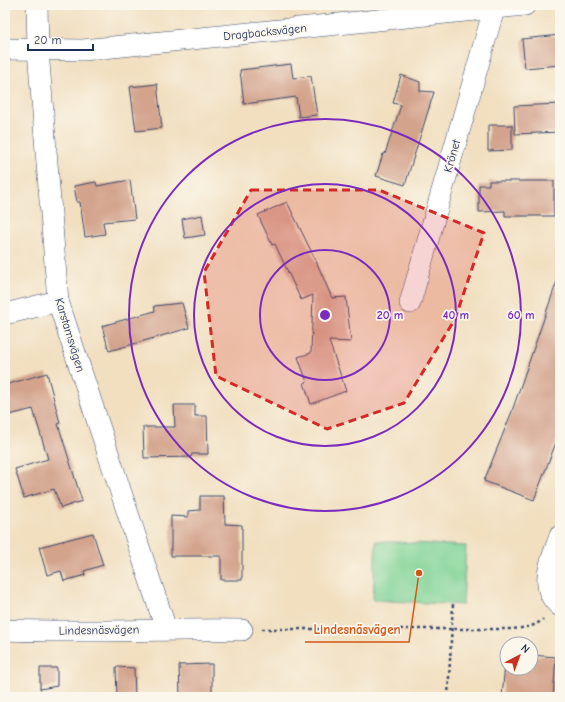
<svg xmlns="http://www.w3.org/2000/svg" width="565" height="702" font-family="'Comic Neue',sans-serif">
<rect width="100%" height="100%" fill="#fbf7ec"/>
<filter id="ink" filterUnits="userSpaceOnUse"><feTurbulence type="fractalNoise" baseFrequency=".025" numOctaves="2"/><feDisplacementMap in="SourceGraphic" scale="8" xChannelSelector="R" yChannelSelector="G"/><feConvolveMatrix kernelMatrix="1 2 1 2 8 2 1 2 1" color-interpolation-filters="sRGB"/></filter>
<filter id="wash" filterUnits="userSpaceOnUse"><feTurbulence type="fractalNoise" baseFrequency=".012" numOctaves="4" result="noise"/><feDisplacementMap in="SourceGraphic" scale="16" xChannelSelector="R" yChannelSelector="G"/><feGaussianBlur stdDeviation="0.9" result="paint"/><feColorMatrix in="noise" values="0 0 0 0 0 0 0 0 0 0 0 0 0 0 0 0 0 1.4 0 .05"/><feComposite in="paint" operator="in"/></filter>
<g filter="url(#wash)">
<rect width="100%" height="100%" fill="#f1dfc0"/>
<!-- green -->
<path fill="#80d395" stroke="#4e817a" d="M376,541L466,546L463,605L373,600Z"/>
<g id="blocks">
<!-- building -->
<g fill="#d3a38c">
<path d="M560,35V65L525,68L522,39Z"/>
<path d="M291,64L293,78L311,76L317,115L299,117L296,97L244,104L240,70Z"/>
<path d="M401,75L420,82V91L434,92L405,185L376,176L383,154H385L401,105L393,103Z"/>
<path d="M157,84L162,128L136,131L130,87Z"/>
<path d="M560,104V132L515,134L514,106Z"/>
<path d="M488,125H512V150L488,151Z"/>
<path d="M130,180L135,219L103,222L105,234L85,237L80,202H77L74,186L96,182L97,186Z"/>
<path d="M489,181H554V216H505V211L479,212V185H489Z"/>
<path d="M287,202L316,261L332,298L346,297L351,342L329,341L346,391L311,404L304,383L307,382L298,357L311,353L313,295L301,300L275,244L272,245L258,215Z"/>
<path d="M202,215L205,235L185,238L182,219Z"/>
<path d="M557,281L560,282V432L534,500L484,481L511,414Z"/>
<path d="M182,303L189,328L109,351L102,326L155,311L154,306Z"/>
<path d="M47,373L60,423L58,424L82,501L61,508L54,489L24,498L15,469L48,459L33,409L5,416V385Z"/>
<path d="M174,405H195V416H207L208,454H192L191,457L144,458L143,427H175Z"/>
<path d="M200,496H224L225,524L242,525V580H221V556H171V516L188,517V511L200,510Z"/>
<path d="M93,533L103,565L84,571L85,575L64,581L61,571L47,575L39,547Z"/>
<path d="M506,653L507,668H531V655L556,657L553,697H502Z"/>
<path d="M212,664V696H180L179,665Z"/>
<path d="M116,667L134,668L135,697H117Z"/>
<path d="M40,668H57V686L40,689Z"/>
</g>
</g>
</g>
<g filter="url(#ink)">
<use href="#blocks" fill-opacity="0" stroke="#3b496d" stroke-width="1"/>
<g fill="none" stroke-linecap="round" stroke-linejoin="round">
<!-- minor casing -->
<g stroke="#3b496d" stroke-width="22">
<g id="minor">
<path d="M37,5L38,50L58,301L166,629"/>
<path d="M5,49L83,50L525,5"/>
<path d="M410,303L494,9"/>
<path d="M5,314L58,301"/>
<path d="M560,536C552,559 537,587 560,606"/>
<path d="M5,630C84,633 163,629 242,630"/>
</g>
</g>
<!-- path -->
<g stroke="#3b496d" stroke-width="2.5" stroke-dasharray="3 3" stroke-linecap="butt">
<path d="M262,629H502C514,629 534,629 543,619"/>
<path d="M448,697L453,604"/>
</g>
<!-- minor -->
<use href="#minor" stroke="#fff" stroke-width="21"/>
</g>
</g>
<!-- marked area -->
<path fill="#d62828" fill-opacity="0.2" stroke="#d62828" stroke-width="3" stroke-dasharray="8 5" stroke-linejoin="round" d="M251,190H379L484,233L455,319L404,403L327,429L216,376L204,272Z"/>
<!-- distance rings -->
<g fill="none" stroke="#7b2cbf" stroke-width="2">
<circle cx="325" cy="315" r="65"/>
<circle cx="325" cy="315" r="131"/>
<circle cx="325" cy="315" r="196"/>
</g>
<g text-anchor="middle" stroke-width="3.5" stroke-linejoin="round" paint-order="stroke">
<!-- street labels -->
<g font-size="12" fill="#1b2f5e" stroke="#fbf7ec">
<text transform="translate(265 32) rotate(-6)" y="4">Dragbacksvägen</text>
<text transform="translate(452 156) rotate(-74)" y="4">Krönet</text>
<text transform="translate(70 335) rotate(73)" y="4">Karstamsvägen</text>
<text transform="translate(99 630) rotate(-1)" y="4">Lindesnäsvägen</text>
</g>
</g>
<circle cx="325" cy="315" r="6" fill="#7b2cbf" stroke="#fbf7ec" stroke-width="2"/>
<g font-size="12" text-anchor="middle" font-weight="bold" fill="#7b2cbf" stroke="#fbf7ec" stroke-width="3.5" stroke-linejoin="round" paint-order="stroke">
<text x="390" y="319">20 m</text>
<text x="456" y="319">40 m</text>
<text x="521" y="319">60 m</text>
</g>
<!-- callouts -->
<path fill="none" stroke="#d45514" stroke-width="1.5" d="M419 573L409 642H305"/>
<circle fill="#d45514" stroke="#fbf7ec" stroke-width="1.5" cx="419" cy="573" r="4"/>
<g font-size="13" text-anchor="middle" font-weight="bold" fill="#d45514" stroke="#fbf7ec" stroke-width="3.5" stroke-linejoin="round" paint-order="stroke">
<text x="357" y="634">Lindesnäsvägen</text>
</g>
<!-- margin -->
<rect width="565" height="702" fill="none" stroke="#fbf7ec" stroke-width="20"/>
<!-- north arrow -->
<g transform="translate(519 656) rotate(41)"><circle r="19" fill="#fbf7ec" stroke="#a1a7b3"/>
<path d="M0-3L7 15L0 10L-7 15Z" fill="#c8321e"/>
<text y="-6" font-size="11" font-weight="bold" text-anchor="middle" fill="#1b2f5e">N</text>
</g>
<!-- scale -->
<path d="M28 44v6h65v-6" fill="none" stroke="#1b2f5e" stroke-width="2"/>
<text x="34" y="44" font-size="12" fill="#1b2f5e" stroke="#fbf7ec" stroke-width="3" paint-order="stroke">20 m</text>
</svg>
